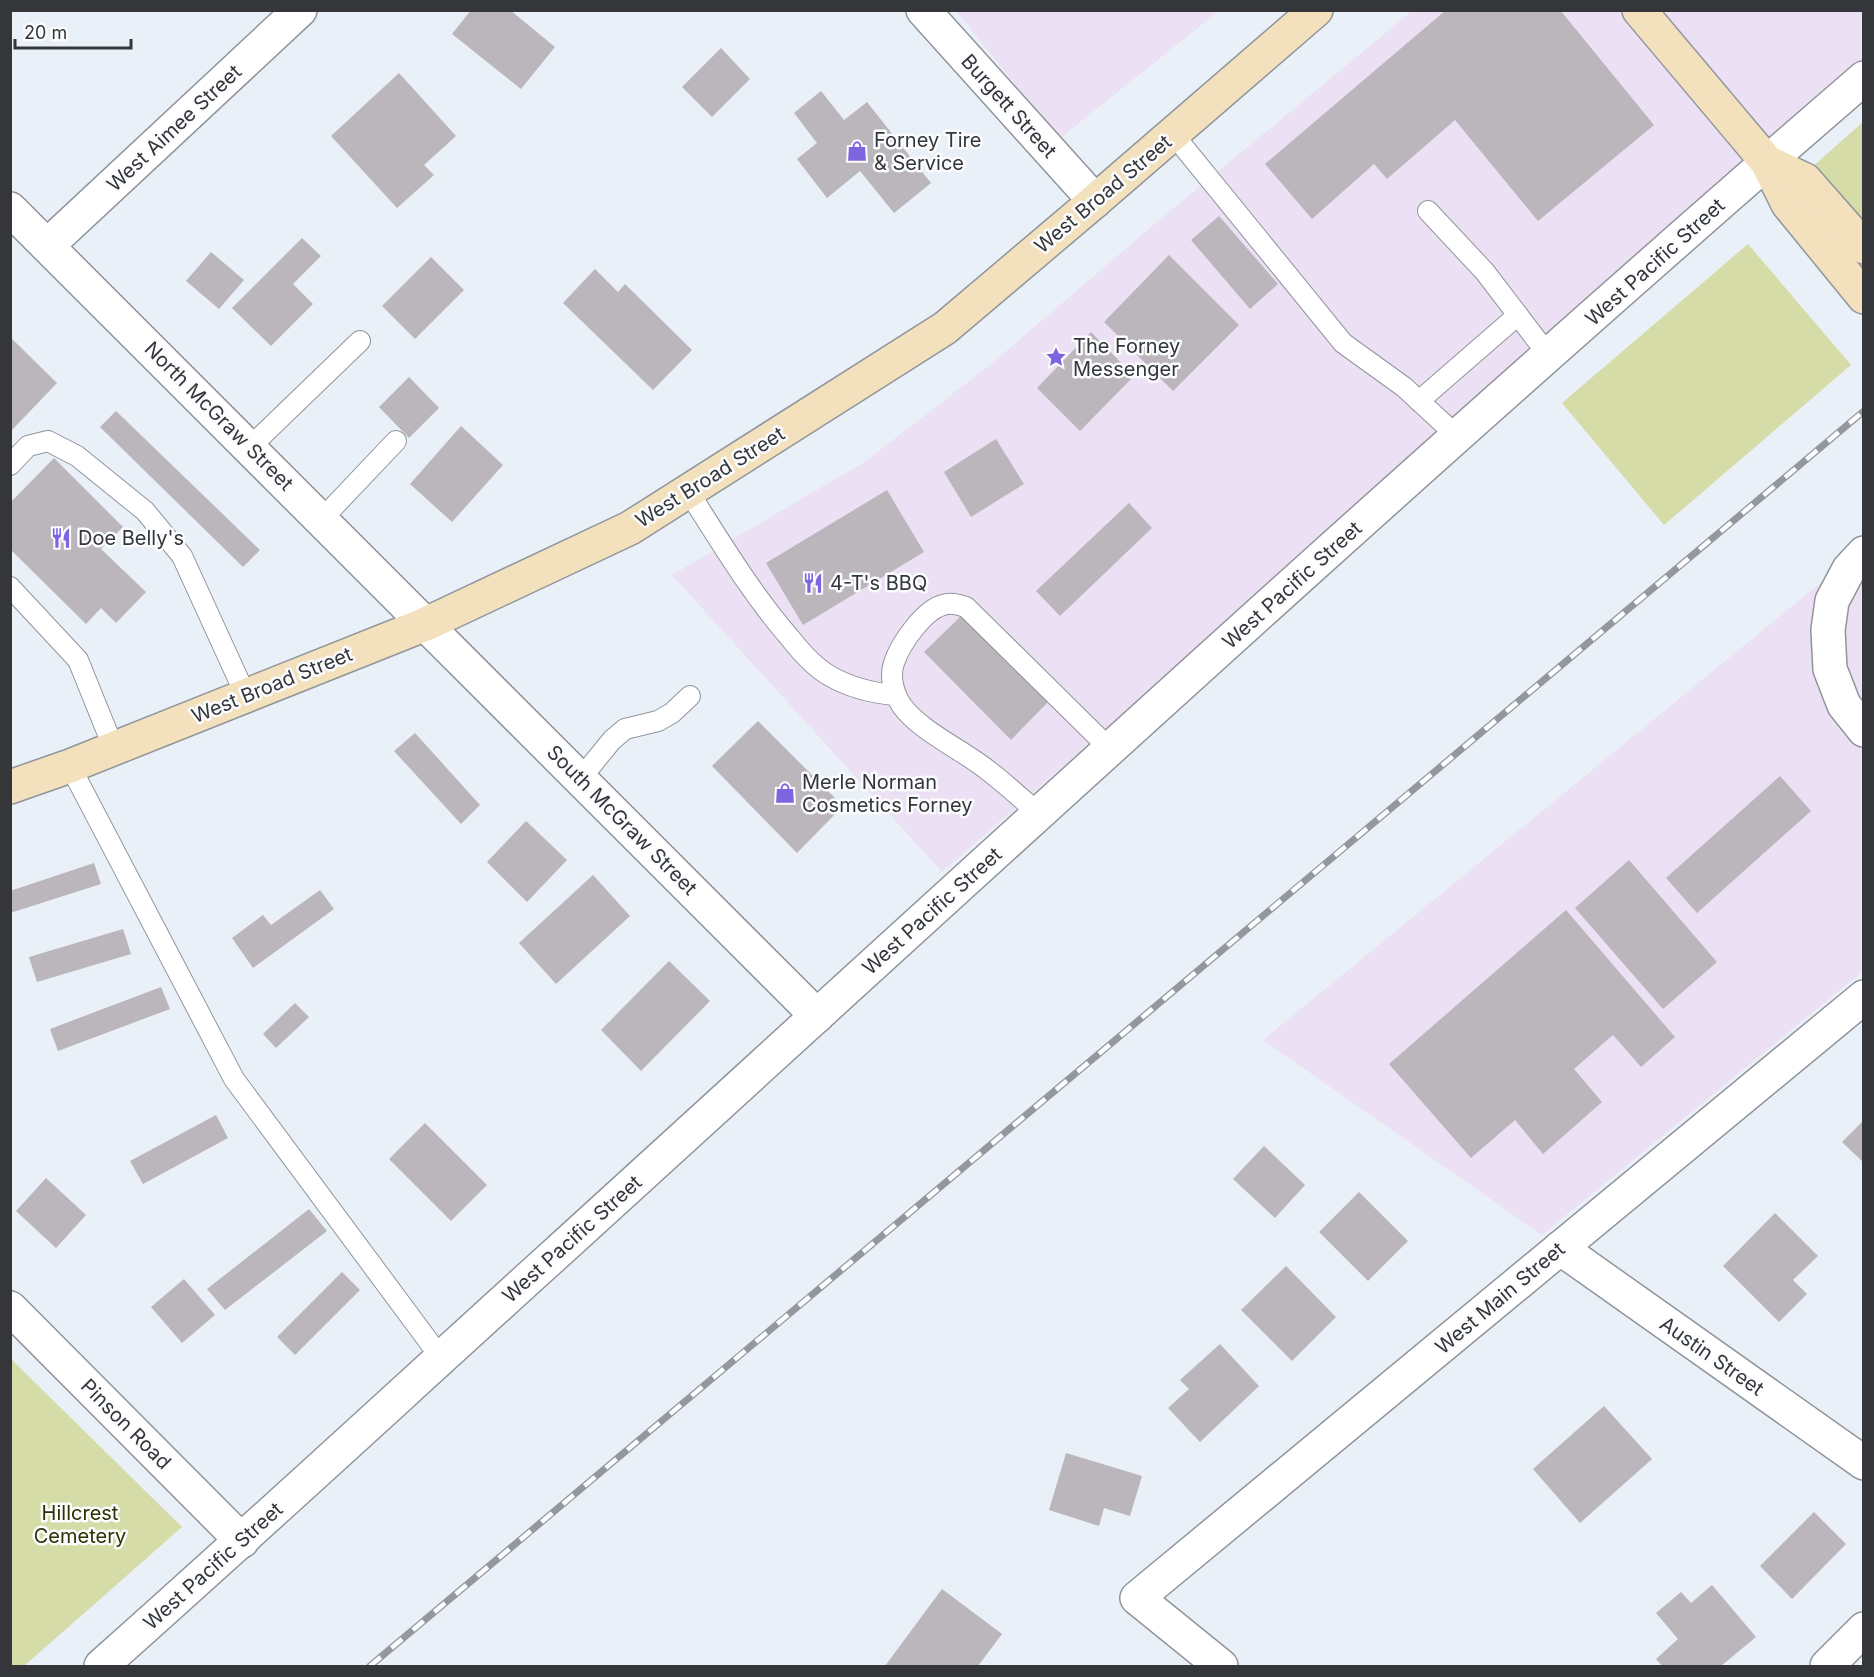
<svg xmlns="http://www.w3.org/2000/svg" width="1874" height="1677" font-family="Inter,sans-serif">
<rect width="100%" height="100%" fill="#eaf0f7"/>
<!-- commercial -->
<g fill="#ece0f4">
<path d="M956,11H1219L1059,139Z"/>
<path d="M1412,11H1863V68L942,872L672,575L866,461L991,364L1157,222Z"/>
<path d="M1863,548V971L1542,1235L1263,1040Z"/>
</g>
<!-- green -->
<g fill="#d6dca8">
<path d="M1863,122V230L1811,168Z"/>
<path d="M1748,244L1851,365L1664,525L1562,403Z"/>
<path d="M10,1358L182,1527L24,1666H10Z"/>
</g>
<!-- building -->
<g fill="#bbb5bc">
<path d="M471,10H510L555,47L521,89L452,34Z"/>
<path d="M1446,10H1560L1654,125L1538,221L1455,120L1387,179L1374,164L1312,219L1265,164Z"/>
<path d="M721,48L750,79L712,117L682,87Z"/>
<path d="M399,73L456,136L424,165L434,175L397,208L331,136Z"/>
<path d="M821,91L844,120L867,102L931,183L894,213L860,171L827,198L797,159L817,143L794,113Z"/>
<path d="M1219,216L1278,284L1250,309L1191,240Z"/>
<path d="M302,238L321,256L293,284L313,304L271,346L232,308Z"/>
<path d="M211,252L244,280L219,309L186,281Z"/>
<path d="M1169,255L1239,325L1173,391L1104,322Z"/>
<path d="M431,257L464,290L415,339L382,306Z"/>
<path d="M595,269L618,292L625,284L692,350L653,390L563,303Z"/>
<path d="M1091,332L1134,376L1080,431L1037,388Z"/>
<path d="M10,337L57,383L10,432Z"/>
<path d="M409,377L439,408L409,438L379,407Z"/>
<path d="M116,411L260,550L243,567L100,427Z"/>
<path d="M461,426L503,465L452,522L410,484Z"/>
<path d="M996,439L1024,484L971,517L944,472Z"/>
<path d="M54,458L123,527L101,549L146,592L116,623L101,608L86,624L10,549V503Z"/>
<path d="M887,490L924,552L803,625L766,563Z"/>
<path d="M1129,503L1152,528L1060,616L1036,591Z"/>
<path d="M963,614L1049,701L1011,740L924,652Z"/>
<path d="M758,721L843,806L797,853L712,766Z"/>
<path d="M415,733L480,805L461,824L394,751Z"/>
<path d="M1780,776L1811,811L1697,913L1666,878Z"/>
<path d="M526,821L567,860L527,902L487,862Z"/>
<path d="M1629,860L1717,962L1663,1009L1575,908Z"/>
<path d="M94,863L101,884L10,913V891Z"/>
<path d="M593,875L630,916L556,984L519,943Z"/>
<path d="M320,890L334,909L253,968L232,938L263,915L271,925Z"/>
<path d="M1566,910L1675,1037L1641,1067L1613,1035L1574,1069L1602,1102L1543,1154L1515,1120L1471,1158L1389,1064Z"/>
<path d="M123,929L131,954L37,982L29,957Z"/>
<path d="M669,961L710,1001L641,1071L601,1030Z"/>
<path d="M161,987L170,1009L58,1051L50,1029Z"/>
<path d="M295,1003L309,1017L276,1048L263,1034Z"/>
<path d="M216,1115L228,1138L143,1184L130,1161Z"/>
<path d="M1864,1120V1163L1842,1142Z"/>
<path d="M425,1123L487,1185L451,1221L389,1159Z"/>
<path d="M1264,1146L1305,1185L1275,1218L1233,1179Z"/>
<path d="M46,1178L86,1215L56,1248L16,1211Z"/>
<path d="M1359,1192L1408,1241L1368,1281L1319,1232Z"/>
<path d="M309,1209L327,1231L225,1310L207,1289Z"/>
<path d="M1775,1213L1818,1256L1793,1280L1807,1294L1779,1322L1723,1266Z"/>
<path d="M1286,1266L1336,1317L1292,1361L1241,1310Z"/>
<path d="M342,1272L360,1290L295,1355L277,1337Z"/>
<path d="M184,1279L215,1315L182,1343L151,1307Z"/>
<path d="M1220,1344L1259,1386L1200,1442L1168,1408L1189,1389L1180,1380Z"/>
<path d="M1604,1406L1652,1459L1580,1523L1533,1469Z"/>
<path d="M1066,1453L1142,1476L1130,1516L1104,1508L1099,1526L1049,1510Z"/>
<path d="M1814,1512L1846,1544L1792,1599L1760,1566Z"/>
<path d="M1712,1585L1756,1637L1721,1666H1662L1656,1659L1678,1639L1656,1613L1681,1592L1691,1603Z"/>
<path d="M942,1589L1002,1634L978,1666H885Z"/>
</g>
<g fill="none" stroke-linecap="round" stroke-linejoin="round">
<!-- service casing -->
<g stroke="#90959c" stroke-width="22">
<g id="service">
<path d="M1173,134L1343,343L1404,387L1458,437"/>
<path d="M1428,211L1485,272L1549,356"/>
<path d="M1419,401L1518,315"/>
<path d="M250,447L360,341"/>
<path d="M10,465L28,446L48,441L77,456L145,511L182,556L246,696"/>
<path d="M688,491C720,541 751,593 790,638C801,652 814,667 830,676C851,688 871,693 895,695"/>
<path d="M322,519L396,441"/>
<path d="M10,587L78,660L114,749"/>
<path d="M70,766L234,1079L441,1358"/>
<path d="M581,778L612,740L625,729L658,721L672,713L690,696"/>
<path d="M1039,814C1023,800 1007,785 990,772C965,751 921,732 902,706C894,694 889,677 894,663C900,644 924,610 943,605C951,602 959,605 966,607L1111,750"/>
</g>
</g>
<!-- minor casing -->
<g stroke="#90959c" stroke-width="36">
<g id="minor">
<path d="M923,10L1095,201"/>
<path d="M10,209L817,1016"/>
<path d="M48,245L300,10"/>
<path d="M1864,553L1849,569L1832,601L1828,630L1830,669L1844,705L1864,730"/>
<path d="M1560,1248L1864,1463"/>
<path d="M10,1308L242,1541"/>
<path d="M101,1666C252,1532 401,1394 551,1258C986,862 1419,463 1864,78"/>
<path d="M1221,1666L1137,1598L1864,997"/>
<path d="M1827,1666L1864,1629"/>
</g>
</g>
<!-- secondary casing -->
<g stroke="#90959c" stroke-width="36">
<g id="secondary">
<path d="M1639,10L1767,162L1788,204L1864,297"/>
<path d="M1767,162L1805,180L1864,247"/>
<path d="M10,787L70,766L426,624L630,528L945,328L1095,201L1316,10"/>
</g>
</g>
<!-- service -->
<use href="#service" stroke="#fff" stroke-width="20"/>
<!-- minor -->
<use href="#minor" stroke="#fff" stroke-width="33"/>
<!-- secondary -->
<use href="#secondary" stroke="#f3e1be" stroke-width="33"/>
<!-- rail casing -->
<g stroke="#94989d" stroke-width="7">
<path id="rail" d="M370,1666L1864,411"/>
</g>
<!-- rail -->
<use href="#rail" stroke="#fbfcfe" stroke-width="4.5" stroke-dasharray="14" stroke-linecap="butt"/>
</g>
<!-- icons -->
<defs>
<g id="shop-bare" transform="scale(1.62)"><path d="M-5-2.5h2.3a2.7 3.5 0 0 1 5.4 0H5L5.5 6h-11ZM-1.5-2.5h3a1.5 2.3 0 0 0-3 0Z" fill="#7d65e0" stroke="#fbfcfe" stroke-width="2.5" paint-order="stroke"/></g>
<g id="sight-bare" transform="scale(1.62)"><path d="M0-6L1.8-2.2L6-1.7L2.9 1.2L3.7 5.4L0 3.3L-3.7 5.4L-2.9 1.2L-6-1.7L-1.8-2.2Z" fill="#7d65e0" stroke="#fbfcfe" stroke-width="2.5" paint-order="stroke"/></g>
<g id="restaurant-bare" transform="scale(1.62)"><path d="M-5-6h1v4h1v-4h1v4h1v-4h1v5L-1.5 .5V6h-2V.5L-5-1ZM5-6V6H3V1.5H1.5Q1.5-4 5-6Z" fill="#7d65e0" stroke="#fbfcfe" stroke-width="2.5" paint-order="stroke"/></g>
</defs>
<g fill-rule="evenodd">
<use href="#shop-bare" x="857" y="151"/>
<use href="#sight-bare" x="1056" y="357"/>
<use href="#restaurant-bare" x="61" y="538"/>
<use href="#restaurant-bare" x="813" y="583"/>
<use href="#shop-bare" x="785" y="793"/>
</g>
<g text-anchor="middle" stroke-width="5" stroke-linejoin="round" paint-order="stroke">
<!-- street labels -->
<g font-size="20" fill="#343639" stroke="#fbfcfe">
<text transform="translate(1009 106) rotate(48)" y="7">Burgett Street</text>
<text transform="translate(174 128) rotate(-43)" y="7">West Aimee Street</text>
<text transform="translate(1103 194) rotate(-40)" y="7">West Broad Street</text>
<text transform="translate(1655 262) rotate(-42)" y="7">West Pacific Street</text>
<text transform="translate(219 416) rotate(45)" y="7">North McGraw Street</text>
<text transform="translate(710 477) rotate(-32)" y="7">West Broad Street</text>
<text transform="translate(1292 585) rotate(-42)" y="7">West Pacific Street</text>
<text transform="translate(272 685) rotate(-22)" y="7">West Broad Street</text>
<text transform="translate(622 820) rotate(45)" y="7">South McGraw Street</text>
<text transform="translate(932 911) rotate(-42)" y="7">West Pacific Street</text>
<text transform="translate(572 1239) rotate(-42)" y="7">West Pacific Street</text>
<text transform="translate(1500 1298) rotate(-40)" y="7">West Main Street</text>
<text transform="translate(1712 1356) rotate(35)" y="7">Austin Street</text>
<text transform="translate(126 1424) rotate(45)" y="7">Pinson Road</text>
<text transform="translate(213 1566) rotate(-42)" y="7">West Pacific Street</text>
</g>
<!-- poi labels -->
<g font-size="20" fill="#343639" stroke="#fbfcfe" text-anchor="start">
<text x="874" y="147">Forney Tire<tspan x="874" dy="23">&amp; Service</tspan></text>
<text x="1073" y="353">The Forney<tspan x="1073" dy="23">Messenger</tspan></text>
<text x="78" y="545">Doe Belly's</text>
<text x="830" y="590">4-T's BBQ</text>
<text x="802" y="789">Merle Norman<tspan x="802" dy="23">Cosmetics Forney</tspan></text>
</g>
<!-- park labels -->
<g font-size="20" fill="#2e3101" stroke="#fbfcfe">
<text x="80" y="1520">Hillcrest<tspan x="80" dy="23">Cemetery</tspan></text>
</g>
</g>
<!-- border -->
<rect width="1874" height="1677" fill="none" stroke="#343639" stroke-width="24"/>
<!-- scale -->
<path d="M15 39v9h116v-9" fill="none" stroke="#343639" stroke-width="3"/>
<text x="24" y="39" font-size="18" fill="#343639" stroke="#fbfcfe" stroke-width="4.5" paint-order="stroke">20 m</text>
</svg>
